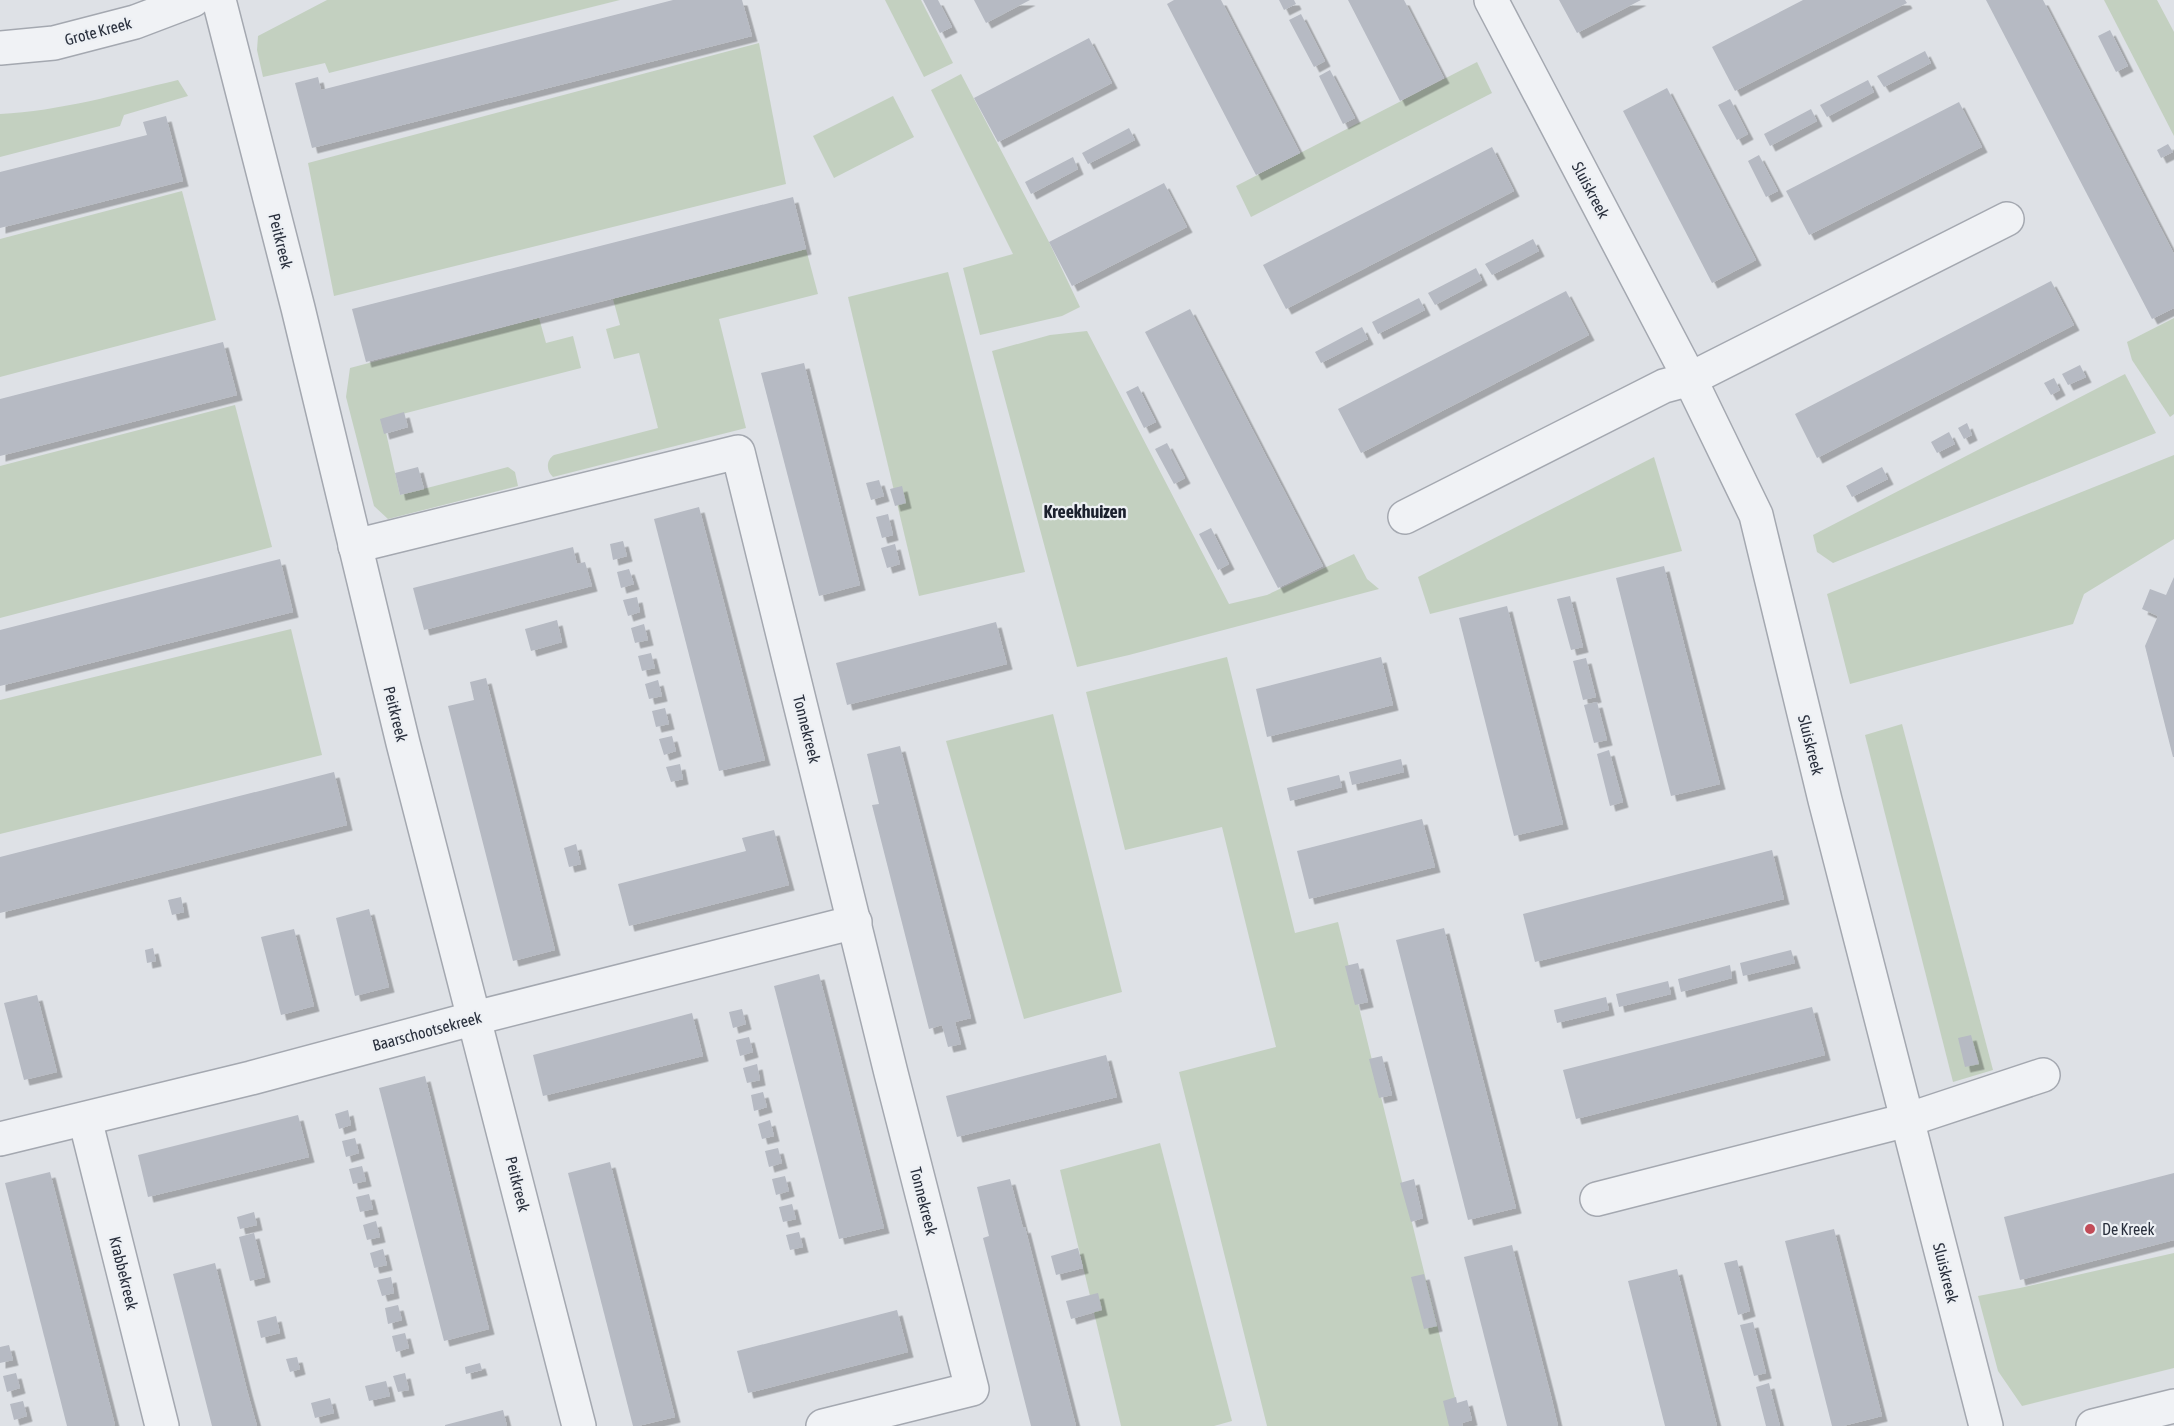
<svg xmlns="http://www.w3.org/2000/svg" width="2174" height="1426" font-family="'Asap Condensed',sans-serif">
<defs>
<filter id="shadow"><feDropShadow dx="5.5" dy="5.5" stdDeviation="0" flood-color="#0004"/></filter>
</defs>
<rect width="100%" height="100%" fill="#dee1e6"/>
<!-- green -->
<g fill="#c3d0c0">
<path d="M327,0H620L329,73L325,63L263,77L257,50L258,36Z"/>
<path d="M885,0H921L953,63L924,77Z"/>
<path d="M2104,0H2157L2174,32V136Z"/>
<path d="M759,43L786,184L334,296L308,163Z"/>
<path d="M1477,62L1492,93L1251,217L1236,186Z"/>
<path d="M961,74L1049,242L1080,307L1062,316L980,335L963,268L1013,254L931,90Z"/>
<path d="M178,80L188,96L124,115L120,126L0,157V114C60,111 119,94 178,80Z"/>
<path d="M893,96L914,137L834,178L813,136Z"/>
<path d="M182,191L216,320L0,377V239Z"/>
<path d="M806,249L818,294L719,319L746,428L553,477C546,471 546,460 554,455L658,428L639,353L614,359L606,329L620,325L613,299Z"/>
<path d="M948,272L1025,572L919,596L848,297Z"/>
<path d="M539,318L546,343L573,336L581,368L383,419L400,495L508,467L515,472L518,486L388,519L374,506L346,397L350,368Z"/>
<path d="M2174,318V414L2170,417L2132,360L2127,342Z"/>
<path d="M1087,331L1229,604L1267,595L1354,554L1367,579L1379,589L1129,655L1077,667L992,351L1050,335Z"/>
<path d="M2125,374L2156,433L1833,563L1817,552L1813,535Z"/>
<path d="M235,405L272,547L0,618V466Z"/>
<path d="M2174,455V539L2084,594L2073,624L1850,684L1827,594Z"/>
<path d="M1654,457L1682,551L1430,614L1418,577Z"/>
<path d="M291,629L322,755L0,834V700Z"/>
<path d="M1227,657L1295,933L1338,922L1462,1426H1267L1179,1072L1276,1047L1222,827L1125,850L1086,692Z"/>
<path d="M1053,714L1122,992L1024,1019L946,741Z"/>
<path d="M1902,724L1993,1070L1953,1082L1865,735Z"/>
<path d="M1160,1143L1232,1421L1214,1426H1121L1060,1170Z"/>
<path d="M2174,1253V1368L2022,1406L1998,1371L1978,1296L2020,1288Z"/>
</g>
<!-- building -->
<g fill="#b6bac3" filter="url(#shadow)">
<path d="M673,0H742L752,36L312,148L295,83L318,77L321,90Z"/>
<path d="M923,0H938L952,27L940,33Z"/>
<path d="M974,0H1030L986,23Z"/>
<path d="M1174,0H1221L1300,153L1256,175L1167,4Z"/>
<path d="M1279,0H1294L1296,4L1284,10Z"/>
<path d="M1348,0H1404L1444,78L1400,101Z"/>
<path d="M1559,0H1641L1577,33Z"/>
<path d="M1803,0H1905L1907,3L1735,91L1712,47Z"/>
<path d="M1986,0H2043L2174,254V308L2152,319Z"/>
<path d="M1301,14L1325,61L1314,67L1289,20Z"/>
<path d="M2110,30L2128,66L2116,72L2098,36Z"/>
<path d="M1089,38L1112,83L998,142L974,98Z"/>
<path d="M1925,51L1931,63L1884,87L1877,76Z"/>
<path d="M1330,70L1355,118L1343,124L1319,76Z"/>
<path d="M1868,80L1874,92L1827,117L1820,105Z"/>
<path d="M1667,88L1756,260L1712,283L1623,111Z"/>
<path d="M1730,99L1748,134L1737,140L1718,105Z"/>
<path d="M1959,102L1982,147L1809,235L1786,191Z"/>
<path d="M1811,109L1817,121L1770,146L1764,134Z"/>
<path d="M166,116L183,181L0,228V172L147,135L143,122Z"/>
<path d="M1129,128L1135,140L1088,164L1082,153Z"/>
<path d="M2168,144L2173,152L2161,158L2157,150Z"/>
<path d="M1492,147L1514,191L1286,309L1263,265Z"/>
<path d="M1759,155L1778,191L1766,197L1748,161Z"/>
<path d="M1073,157L1078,169L1031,194L1025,182Z"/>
<path d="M1164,183L1187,227L1072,286L1049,242Z"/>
<path d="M793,197L806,249L366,362L352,309Z"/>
<path d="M1533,239L1539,251L1492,275L1485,264Z"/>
<path d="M1476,268L1482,280L1435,305L1428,293Z"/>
<path d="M2051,281L2074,325L1817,458L1795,414Z"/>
<path d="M1566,291L1589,335L1361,453L1338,409Z"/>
<path d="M1419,298L1425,310L1378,334L1372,322Z"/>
<path d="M1190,309L1323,566L1278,588L1145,332Z"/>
<path d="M1362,327L1368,339L1321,363L1315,352Z"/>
<path d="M223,342L237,395L0,456V399Z"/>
<path d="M804,363L860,585L819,596L761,373Z"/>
<path d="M2080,365L2086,377L2068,385L2062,374Z"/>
<path d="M2054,378L2060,390L2051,395L2044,383Z"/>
<path d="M1138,386L1156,422L1144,428L1126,392Z"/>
<path d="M404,412L408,427L384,434L380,419Z"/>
<path d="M1967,423L1972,435L1964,439L1958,428Z"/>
<path d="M1949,432L1955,444L1937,453L1931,442Z"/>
<path d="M1167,443L1185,478L1174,484L1155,449Z"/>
<path d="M418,467L424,489L400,495L395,473Z"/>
<path d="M1882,467L1888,479L1852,497L1846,486Z"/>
<path d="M879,480L884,496L871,500L866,483Z"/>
<path d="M902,486L906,503L895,506L890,489Z"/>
<path d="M699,507L765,760L719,771L654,519Z"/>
<path d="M888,514L893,535L882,538L876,517Z"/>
<path d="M1211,528L1229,564L1218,570L1199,534Z"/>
<path d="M623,541L627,556L613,560L610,544Z"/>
<path d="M895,544L900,564L887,568L881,548Z"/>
<path d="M573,547L577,564L585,562L592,586L424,630L413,588Z"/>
<path d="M280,559L293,612L0,686V630Z"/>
<path d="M1664,566L1720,784L1671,796L1616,578Z"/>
<path d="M629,569L634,584L621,588L617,572Z"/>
<path d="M2174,577V757H2173L2145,646L2158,616L2142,609L2150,589L2166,595Z"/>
<path d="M1570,596L1583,647L1571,650L1557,599Z"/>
<path d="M637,597L640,612L628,616L623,600Z"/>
<path d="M1507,606L1563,824L1514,836L1459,618Z"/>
<path d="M557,620L562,642L531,651L525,629Z"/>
<path d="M996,622L1007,664L847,705L836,663Z"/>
<path d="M644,624L648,640L635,643L631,628Z"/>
<path d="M651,653L655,668L642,671L638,656Z"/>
<path d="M1381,657L1393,705L1267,737L1256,689Z"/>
<path d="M1586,658L1596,697L1583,700L1573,661Z"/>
<path d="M486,678L555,950L513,961L448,706L474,700L470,682Z"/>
<path d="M658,680L662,696L649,699L645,684Z"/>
<path d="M1597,702L1607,740L1594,743L1584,705Z"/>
<path d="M665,708L669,724L656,727L652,711Z"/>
<path d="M672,736L676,751L664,755L659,739Z"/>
<path d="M900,746L971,1018L955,1022L961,1044L948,1047L942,1025L929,1029L872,805L879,804L867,754Z"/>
<path d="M1609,750L1623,802L1610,806L1597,754Z"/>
<path d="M1401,759L1404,772L1352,785L1349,772Z"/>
<path d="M680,764L683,779L671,782L666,767Z"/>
<path d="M334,772L347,825L0,913V857Z"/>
<path d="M1339,775L1342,787L1290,801L1287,788Z"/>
<path d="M1422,819L1435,867L1309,899L1297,851Z"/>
<path d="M774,830L789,885L629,926L618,884L746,851L742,838Z"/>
<path d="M576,844L581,864L569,867L564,848Z"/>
<path d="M1772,850L1784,899L1535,962L1523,914Z"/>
<path d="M181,897L184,912L172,915L168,900Z"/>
<path d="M369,909L389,987L355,996L336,918Z"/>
<path d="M1444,928L1516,1208L1468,1220L1396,940Z"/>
<path d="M294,929L314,1006L281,1015L261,937Z"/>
<path d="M153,948L156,961L147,963L145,950Z"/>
<path d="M1791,950L1795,963L1743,976L1740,963Z"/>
<path d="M1358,963L1368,1002L1355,1005L1345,966Z"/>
<path d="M1730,965L1732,978L1681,992L1678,979Z"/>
<path d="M819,974L884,1228L839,1239L774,986Z"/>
<path d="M1668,981L1671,994L1619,1007L1616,994Z"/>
<path d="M37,995L57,1072L24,1080L4,1003Z"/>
<path d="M1606,997L1609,1010L1557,1023L1554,1010Z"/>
<path d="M1812,1007L1825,1055L1576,1119L1563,1070Z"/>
<path d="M742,1009L746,1024L733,1028L729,1012Z"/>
<path d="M692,1013L703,1056L543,1096L533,1055Z"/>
<path d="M1971,1035L1979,1064L1965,1067L1958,1038Z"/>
<path d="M749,1037L753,1052L740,1056L736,1040Z"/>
<path d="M1106,1055L1117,1097L957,1137L946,1096Z"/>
<path d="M1382,1056L1392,1095L1379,1098L1369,1059Z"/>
<path d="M757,1064L760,1080L747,1083L743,1068Z"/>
<path d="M425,1076L489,1329L444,1341L379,1088Z"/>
<path d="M763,1092L767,1107L754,1111L751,1095Z"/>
<path d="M348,1110L351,1125L339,1129L335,1114Z"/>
<path d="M298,1115L309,1157L148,1197L138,1155Z"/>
<path d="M770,1120L774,1136L762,1139L758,1124Z"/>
<path d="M355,1138L359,1153L346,1157L342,1141Z"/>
<path d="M778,1148L782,1163L769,1167L765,1151Z"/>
<path d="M610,1162L675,1417L638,1426H633L568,1173Z"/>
<path d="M362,1166L366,1181L353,1184L349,1169Z"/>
<path d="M50,1172L115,1425L110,1426H67L5,1183Z"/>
<path d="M2174,1173V1240L2020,1280L2004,1217Z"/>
<path d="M785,1176L789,1191L776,1195L772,1179Z"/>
<path d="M1010,1179L1023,1228L1025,1227L1076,1426H1031L983,1238L989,1236L977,1187Z"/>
<path d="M1414,1179L1423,1218L1411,1222L1400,1183Z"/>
<path d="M369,1194L373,1209L360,1212L356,1197Z"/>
<path d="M792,1204L796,1219L783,1222L779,1207Z"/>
<path d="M254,1212L257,1225L240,1229L237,1217Z"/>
<path d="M376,1221L380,1237L367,1240L363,1225Z"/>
<path d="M1834,1229L1882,1416L1843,1426H1832L1785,1241Z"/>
<path d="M799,1232L803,1247L790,1250L786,1235Z"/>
<path d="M254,1233L265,1277L250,1281L239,1237Z"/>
<path d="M1512,1245L1552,1400L1558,1426H1507L1480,1320L1464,1257Z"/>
<path d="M1078,1248L1083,1268L1056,1275L1051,1256Z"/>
<path d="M383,1249L387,1265L374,1268L370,1253Z"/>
<path d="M1737,1260L1750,1311L1738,1315L1724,1263Z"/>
<path d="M215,1263L247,1390L257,1426H212L173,1274Z"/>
<path d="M1677,1269L1701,1363L1717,1426H1665L1628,1281Z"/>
<path d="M1424,1274L1437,1326L1424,1329L1411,1277Z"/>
<path d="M391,1277L394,1293L382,1296L377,1280Z"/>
<path d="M1098,1293L1102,1310L1071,1319L1066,1301Z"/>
<path d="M398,1305L402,1320L388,1324L385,1308Z"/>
<path d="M897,1310L908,1352L748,1393L737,1351Z"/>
<path d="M276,1316L280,1333L261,1338L257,1321Z"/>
<path d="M1753,1322L1766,1373L1754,1376L1740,1325Z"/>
<path d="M405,1333L409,1348L396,1352L392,1336Z"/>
<path d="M9,1345L13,1360L0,1363V1347Z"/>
<path d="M297,1357L300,1369L290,1372L286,1359Z"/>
<path d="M480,1363L482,1370L466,1374L465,1367Z"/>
<path d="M16,1373L20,1388L7,1392L3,1376Z"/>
<path d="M405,1373L409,1390L398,1392L393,1376Z"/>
<path d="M386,1381L390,1396L369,1401L365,1386Z"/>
<path d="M1769,1383L1772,1395L1780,1426H1766L1756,1387Z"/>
<path d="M1456,1397L1457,1403L1467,1400L1472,1420L1462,1423L1463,1426H1449L1443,1401Z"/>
<path d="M330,1398L334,1413L315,1418L311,1403Z"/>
<path d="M23,1401L27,1416L14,1420L10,1404Z"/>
<path d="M503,1410L507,1426H445V1425Z"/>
</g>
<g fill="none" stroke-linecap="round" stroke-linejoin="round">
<!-- minor casing -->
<g stroke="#a4a8b0" stroke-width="36">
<g id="minor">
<path d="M219,0L298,308L403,743L579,1426"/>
<path d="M1491,0L1690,379L1756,515L1825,800L1986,1426"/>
<path d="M0,48L54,43L135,22L193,0"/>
<path d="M1405,517L1664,386L1690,379L2007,219"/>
<path d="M355,546L738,452L891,1073L972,1389L823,1426"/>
<path d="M85,1119L162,1426"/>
<path d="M0,1139L251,1078L475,1018L855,922"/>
<path d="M1597,1199L1907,1120L2043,1075"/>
<path d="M2093,1426L2174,1406"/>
</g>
</g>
<!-- minor -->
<use href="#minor" stroke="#f0f2f5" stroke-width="33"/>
</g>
<!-- markers -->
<circle fill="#c24c58" stroke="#edf0f4" stroke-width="2" cx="2090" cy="1229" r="6"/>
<g text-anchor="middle" stroke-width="4.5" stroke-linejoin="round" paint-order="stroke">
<!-- street labels -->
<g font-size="16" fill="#292f3c" stroke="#edf0f4">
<text transform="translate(98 31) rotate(-15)" y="6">Grote Kreek</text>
<text transform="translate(1591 190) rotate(62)" y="6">Sluiskreek</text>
<text transform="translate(281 241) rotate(76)" y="6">Peitkreek</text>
<text transform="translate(396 714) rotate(76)" y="6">Peitkreek</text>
<text transform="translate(807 729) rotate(76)" y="6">Tonnekreek</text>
<text transform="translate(1811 745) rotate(76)" y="6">Sluiskreek</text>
<text transform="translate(427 1031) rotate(-15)" y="6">Baarschootsekreek</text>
<text transform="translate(518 1184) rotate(76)" y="6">Peitkreek</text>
<text transform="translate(924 1201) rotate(76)" y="6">Tonnekreek</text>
<text transform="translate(124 1273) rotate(76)" y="6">Krabbekreek</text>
<text transform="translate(1946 1273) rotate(76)" y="6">Sluiskreek</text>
</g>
<!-- poi labels -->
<g font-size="16" fill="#292f3c" stroke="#edf0f4" text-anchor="start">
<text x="2102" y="1235">De Kreek</text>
</g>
<!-- neighbourhood labels -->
<g font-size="18" font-weight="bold" fill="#1b202d" stroke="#edf0f4">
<text x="1085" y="518">Kreekhuizen</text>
</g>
</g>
</svg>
